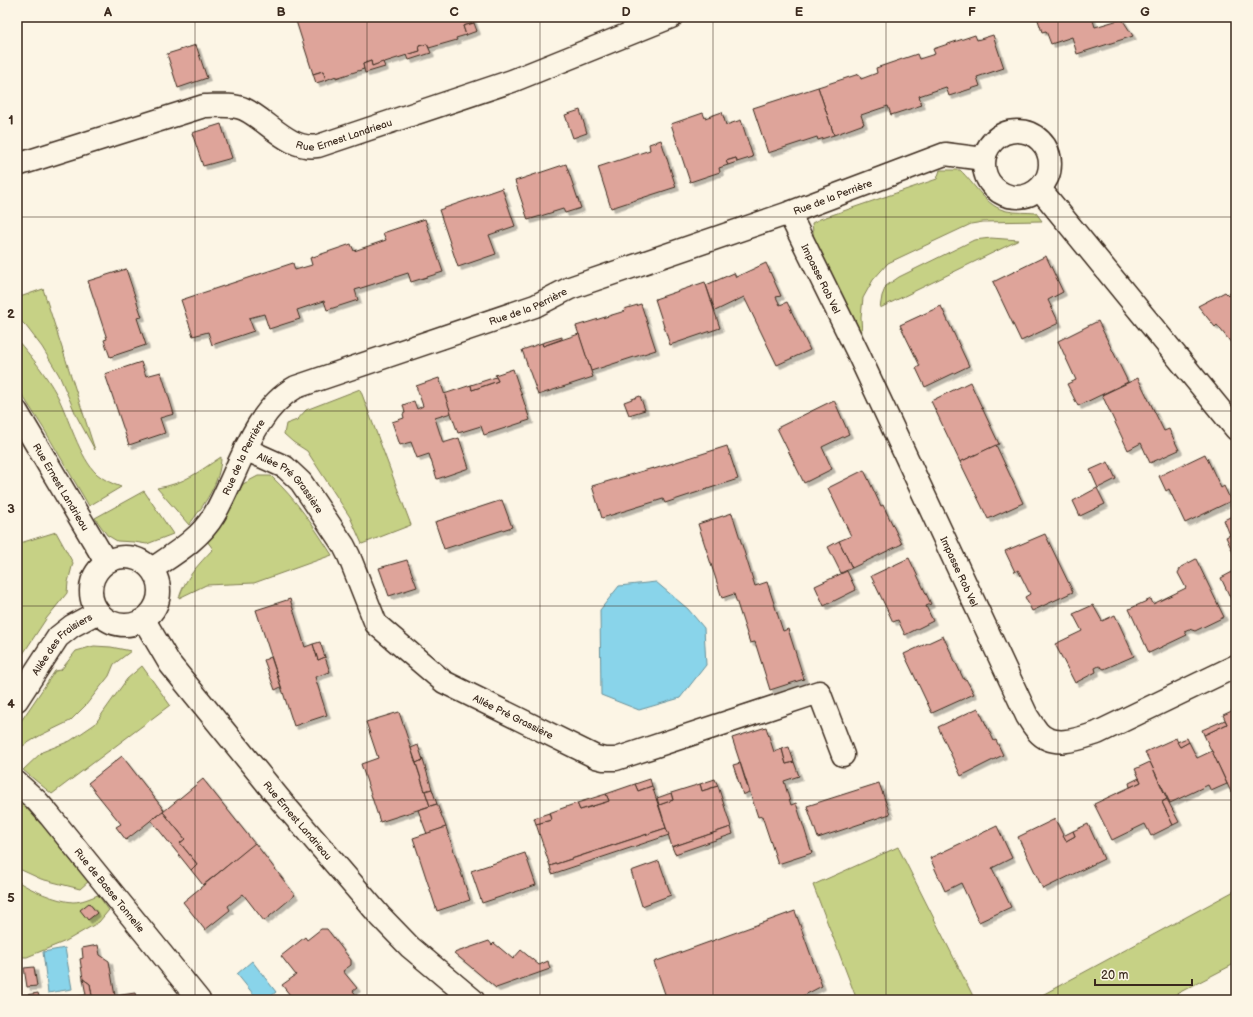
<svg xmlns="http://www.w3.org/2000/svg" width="1253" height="1017" font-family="'Balsamiq Sans',sans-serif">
<defs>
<filter id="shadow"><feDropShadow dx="3.5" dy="3.5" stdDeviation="0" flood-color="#0004"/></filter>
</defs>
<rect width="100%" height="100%" fill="#fcf5e5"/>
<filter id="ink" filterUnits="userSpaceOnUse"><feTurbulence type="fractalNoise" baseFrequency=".025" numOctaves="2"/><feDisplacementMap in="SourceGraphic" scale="8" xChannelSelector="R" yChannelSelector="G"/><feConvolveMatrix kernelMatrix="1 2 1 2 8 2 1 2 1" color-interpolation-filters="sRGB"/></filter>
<g filter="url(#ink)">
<!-- green -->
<g fill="#c6d185" stroke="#807e52">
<path d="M940,170H960C975,184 986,207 1007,211C1016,213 1027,212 1036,213L1042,221L983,222L971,224L888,263L873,280L863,298L861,317L862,335L858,339L814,241L812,223L820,219L937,179Z"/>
<path d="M991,238L1019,240L880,308L882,296L886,286L899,277L974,240Z"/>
<path d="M43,289L95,450L77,417L59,375L42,347L26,326L17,317V298Z"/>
<path d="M17,340C32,357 46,375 57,395C68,416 80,459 97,474C104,480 113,484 121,487L89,506L44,429L17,387Z"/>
<path d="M360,389L411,525L362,544L350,517L307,451L293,442L284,434L286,424L297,420L306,410Z"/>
<path d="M221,457C221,482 203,506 189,525L157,488C184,484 198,472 221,457Z"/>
<path d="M258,476H271C296,499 314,527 332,555L254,583L206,585L179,598C185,578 199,564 213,549L207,541L233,501L243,484Z"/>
<path d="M144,491L173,534L147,544L134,542L117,541L107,535L95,518Z"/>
<path d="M56,532L73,563L68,582L67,593L46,619L17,663V544Z"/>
<path d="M94,646L111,647L131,651L114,664L109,676L86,705L70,721L41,735L21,747L17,751V727L55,671L61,670L76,651Z"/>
<path d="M142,666L170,705L52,794L23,770L42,752L70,741L95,724L127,679Z"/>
<path d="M17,800C44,823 66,854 89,881L80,889L41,879L17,868Z"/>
<path d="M898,847L975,1000H857L813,885Z"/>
<path d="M17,881C31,890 56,901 73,902C82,902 90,898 98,895L109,910L99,922L66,941L27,957H17Z"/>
<path d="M1236,890V963L1165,1000H1033Z"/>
</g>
<!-- water -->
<g fill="#89d4ea" stroke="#6a9098">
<path d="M656,582L688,609L704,628L706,665L680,698L639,710L601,695L600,610L619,586Z"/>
<path d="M65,948L72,989L48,993L43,952Z"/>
<path d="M252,961L276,992L266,1000H258L237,974Z"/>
</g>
<!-- building -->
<g fill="#dea49a" stroke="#3b2a1e" filter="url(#shadow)">
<path d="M306,17H472L474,23L463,26L466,35L456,38L457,40L429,48L427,44L419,46L420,51L372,66L371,61L363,64L364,69L336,78V76L326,80L323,71L313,74L296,21L306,18Z"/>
<path d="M1037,17H1092L1095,27L1122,19L1133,36L1077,54L1072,37L1051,44L1046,31L1042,32Z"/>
<path d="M474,23L477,31L466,35L463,26Z"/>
<path d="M975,35L977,40L993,35L1004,68L977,77L980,86L949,96L946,87L919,96L922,105L891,115L888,106L861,115L864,124L834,135L818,87L859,74L861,79L877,73L876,68L917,54L919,59L935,54L933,49Z"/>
<path d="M427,44L431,53L409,60L407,55L420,51L419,46Z"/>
<path d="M196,45L207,78L178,88L167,54Z"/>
<path d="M371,61L372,66L383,62L385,67L365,73L363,64Z"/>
<path d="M323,71L326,80L316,83L313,74Z"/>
<path d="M818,87L834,135L818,140L817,137L768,153L753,108Z"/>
<path d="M580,110L587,133L573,138L565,115Z"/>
<path d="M722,112L726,125L741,120L753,157L737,162L736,158L726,161L728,165L719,168L720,172L690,182L671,124L703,113L705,118Z"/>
<path d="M221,124L232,158L203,166L192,133Z"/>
<path d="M661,140L676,187L611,208L598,167L650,150L649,144Z"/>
<path d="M736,158L737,162L728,165L726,161Z"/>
<path d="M566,164L581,208L565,213L563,209L528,220L515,181Z"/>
<path d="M502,188L515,226L489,235L496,254L458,267L439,210Z"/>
<path d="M425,219L443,272L411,282L408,273L355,290L358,300L327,310L324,301L297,310L300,319L269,329L264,314L249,318L254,331L212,345L208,332L193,336L181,300L293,263L295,270L312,265L310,258L351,244L354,251L386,240L383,233Z"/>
<path d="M1046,256L1063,292L1048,300L1059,323L1021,341L993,282Z"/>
<path d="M766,263L781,296L776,297L780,305L787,302L810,350L777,365L744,297L715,311L706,285L734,273L736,277Z"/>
<path d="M126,269L142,317L137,318L146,345L110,357L104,340L107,339L88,281Z"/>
<path d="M705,282L720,328L670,345L655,299Z"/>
<path d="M1236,288V349L1217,325L1215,327L1198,306L1225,292L1228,295Z"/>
<path d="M641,304L656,350L591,371L576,326L625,311L624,309Z"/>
<path d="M941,306L969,366L925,387L916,368L920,366L900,325Z"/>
<path d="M1098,321L1128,382L1078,406L1067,384L1076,380L1058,341Z"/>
<path d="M579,334L593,377L538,395L522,350L542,343L543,346Z"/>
<path d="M562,337V339L543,346L542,343Z"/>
<path d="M141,362L146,376L161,372L174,414L160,418L165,433L129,445L105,374Z"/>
<path d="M513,369L530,420L484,435L481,426L458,433L444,394L471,385L472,390L498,381L495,375Z"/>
<path d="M496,377L498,381L472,390L471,385Z"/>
<path d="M439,378L451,413L435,418L443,443L459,438L469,468L437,479L429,454L417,458L411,442L400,445L392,422L404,418L403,414L405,413L403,405L414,401L417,409L423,406L416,386Z"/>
<path d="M1138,378L1164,431L1169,429L1179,450L1150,463L1141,443L1128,450L1102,395Z"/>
<path d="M970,382L999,444L960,462L931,401Z"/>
<path d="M640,396L645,410L629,415L624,402Z"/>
<path d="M834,400L849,434L822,447L832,469L804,483L777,428Z"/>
<path d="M996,445L1023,503L988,519L960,462Z"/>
<path d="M727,446L738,479L665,503L663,499L602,518L592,486L653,468L654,469Z"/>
<path d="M1205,454L1221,488L1224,486L1231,501L1185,523L1169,489L1166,491L1159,476Z"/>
<path d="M1108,462L1116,479L1098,488L1090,470Z"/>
<path d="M864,470L881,506L883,505L902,544L852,568L839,541L851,536L828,488Z"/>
<path d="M1097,488L1105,504L1080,516L1073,501Z"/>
<path d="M502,500L512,527L444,549L435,522Z"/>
<path d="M732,513L755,586L767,582L783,631L788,629L804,679L770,690L755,642L750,643L734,594L722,598L698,524Z"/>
<path d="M1236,514V559L1226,537L1230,535L1224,520Z"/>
<path d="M1045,534L1073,592L1032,611L1025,597L1030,594L1018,570L1015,572L1005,551Z"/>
<path d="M839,541L852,568L841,573L828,547Z"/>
<path d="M909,558L931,604L926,606L933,621L905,635L898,620L893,622L871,576Z"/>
<path d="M1196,559L1224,617L1195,631L1189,629L1184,631L1187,635L1149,653L1129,609L1151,599L1153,604L1186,588L1178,573L1181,567Z"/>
<path d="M407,560L417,587L389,596L379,568Z"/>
<path d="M1236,570V610L1221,578Z"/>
<path d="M847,571L856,590L824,606L815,586Z"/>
<path d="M290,599L305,647L313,644L318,660L325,657L330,672L315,677L327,715L294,726L256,610Z"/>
<path d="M1093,605L1102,621L1115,615L1134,656L1104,669L1099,666L1095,668L1096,672L1075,683L1055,644L1082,631L1073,614Z"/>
<path d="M943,636L964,680L966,679L974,694L932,713L904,654Z"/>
<path d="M320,642L325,657L318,660L313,644Z"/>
<path d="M271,657L281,687L275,690L264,660Z"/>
<path d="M978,708L994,741L996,740L1003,755L961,776L938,727Z"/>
<path d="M1236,709V789L1231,792L1204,735L1227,724L1223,715Z"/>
<path d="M399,712L430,806L380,822L361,764L378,758L366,722Z"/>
<path d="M1225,720L1227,724L1204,735L1202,730Z"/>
<path d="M766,727L774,752L782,749L786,764L794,762L799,776L784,781L791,805L796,803L812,853L778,864L762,816L758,817L732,738Z"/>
<path d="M1176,738L1180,747L1189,742L1197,758L1212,751L1227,784L1211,791L1208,785L1170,803L1145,752Z"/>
<path d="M1187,738L1189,742L1180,747L1177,742Z"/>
<path d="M418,745L423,760L416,763L411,748Z"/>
<path d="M789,747L794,762L786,764L782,749Z"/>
<path d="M122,756L164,810L126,840L116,827L121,824L88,783Z"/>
<path d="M423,760L432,789L425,791L416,763Z"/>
<path d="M1150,762L1167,799L1162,802L1173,825L1151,836L1145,824L1112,840L1094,804L1141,782L1135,769Z"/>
<path d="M740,763L749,792L743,795L733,765Z"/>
<path d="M1139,778L1141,782L1130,787L1129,783Z"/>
<path d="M203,779L255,844L203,885L191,870L197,864L180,843L185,839L163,812Z"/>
<path d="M650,779L652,786L638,791L635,784Z"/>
<path d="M715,779L718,786L702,791L700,784Z"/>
<path d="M879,783L890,814L818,838L807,806Z"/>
<path d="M635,784L638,791L652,786L666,828L550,866L536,824L551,820L549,813L577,803L580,810L609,801L606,794Z"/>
<path d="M700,784L702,791L718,786L731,827L672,847L659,805L673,800L671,793Z"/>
<path d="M432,789L437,804L430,806L425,791Z"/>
<path d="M671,793L673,800L659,805L657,798Z"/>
<path d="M606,794L609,801L580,810L577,803Z"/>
<path d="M1167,799L1179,822L1173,825L1162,802Z"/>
<path d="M437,804L446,827L427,834L418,810Z"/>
<path d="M163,812L185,839L180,843L197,864L191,870L151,820Z"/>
<path d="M549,813L551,820L536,824L534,818Z"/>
<path d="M1055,819L1066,841L1075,836L1073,831L1088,824L1104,859L1043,889L1018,837Z"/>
<path d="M997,826L1012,858L992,868L1011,907L979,922L961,883L945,891L930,858Z"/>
<path d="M446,827L470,900L437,911L413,838Z"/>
<path d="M731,827L733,834L675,854L672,847Z"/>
<path d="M666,828L669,835L552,874L550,866Z"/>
<path d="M1073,831L1075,836L1066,841L1063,836Z"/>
<path d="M255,843L295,895L264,921L243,894L228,906L230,910L205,930L183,902Z"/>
<path d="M525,853L536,885L482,903L471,871Z"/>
<path d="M659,861L671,895L642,906L631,871Z"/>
<path d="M89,903L97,913L88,920L80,910Z"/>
<path d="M795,911L822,986L795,1000H655L666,997L654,962Z"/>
<path d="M321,929H327L351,960V965L343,971L357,988L353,991L360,1000H294L282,985L296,975L281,956L305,937L307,940Z"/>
<path d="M489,941L492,945L494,943L513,959L521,950L539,965L548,961L550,969L496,988L454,953Z"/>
<path d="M98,945L100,955L109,961L115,996L135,993L137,1000H90L92,996L90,984L83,979L80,959L83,958L82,948Z"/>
<path d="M34,967L37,986L27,987L24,968Z"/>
<path d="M83,979L90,984L92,996L90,1000H57L86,995Z"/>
<path d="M38,993L40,1000H21L20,996Z"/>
</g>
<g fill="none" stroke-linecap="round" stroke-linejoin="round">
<!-- minor casing -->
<g stroke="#3b2a1e" stroke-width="25">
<g id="minor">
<circle cx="1017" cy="164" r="33"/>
<path id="s1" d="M17,165L204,106C216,106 233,104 244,109C268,120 289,151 318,146L512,81L671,17"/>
<path d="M1040,189L1236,429"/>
<path id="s2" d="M789,213L857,351L1027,716C1030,721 1034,727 1038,732C1053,749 1079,739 1097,733L1236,666"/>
<path id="s3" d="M245,449L285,467L301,482L344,546L349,556L376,624L444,682L596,757L604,759H616L819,692L843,755"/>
<path id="s4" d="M152,569C174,554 200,539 214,515C238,474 252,411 296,387L535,306L570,288L789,213L945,154L984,159"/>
<path id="s5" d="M17,700L58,637L72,626L98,612"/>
<path id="s6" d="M17,783L37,801L50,816L199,1000"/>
</g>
</g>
<!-- tertiary casing -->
<g stroke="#3b2a1e" stroke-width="25">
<g id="tertiary">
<path id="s7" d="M17,412L106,562"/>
<circle cx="125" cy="591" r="34"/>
<path id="s8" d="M144,620L170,664L282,802L380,916L410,947L473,1000"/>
</g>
</g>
<!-- minor -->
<use href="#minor" stroke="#fcf5e5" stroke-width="22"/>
<!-- tertiary -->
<use href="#tertiary" stroke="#fcf5e5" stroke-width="22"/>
</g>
</g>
<!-- grid -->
<path fill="none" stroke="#3b2a1e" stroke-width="1" stroke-opacity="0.55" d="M195,17V1000M367,17V1000M540,17V1000M713,17V1000M886,17V1000M1058,17V1000M17,217H1236M17,411H1236M17,606H1236M17,800H1236"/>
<g text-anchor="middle" stroke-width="3" stroke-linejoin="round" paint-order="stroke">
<!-- street labels -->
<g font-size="10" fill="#3b2a1e" stroke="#fcf5e5">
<text dy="4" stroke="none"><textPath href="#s1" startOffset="349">Rue Ernest Landrieau</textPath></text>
<text dy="4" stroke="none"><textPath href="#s4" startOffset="807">Rue de la Perrière</textPath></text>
<text dy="4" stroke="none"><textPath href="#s2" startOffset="73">Impasse Rob Vel</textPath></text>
<text dy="4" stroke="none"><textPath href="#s4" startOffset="483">Rue de la Perrière</textPath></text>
<text dy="4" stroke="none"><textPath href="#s4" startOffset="148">Rue de la Perrière</textPath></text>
<text dy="4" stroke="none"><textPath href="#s3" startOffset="58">Allée Pré Grassière</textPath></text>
<text dy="4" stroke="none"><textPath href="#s7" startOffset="87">Rue Ernest Landrieau</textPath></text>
<text dy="4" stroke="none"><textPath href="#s2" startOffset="397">Impasse Rob Vel</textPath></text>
<text dy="4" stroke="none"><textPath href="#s5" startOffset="73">Allée des Fraisiers</textPath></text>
<text dy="4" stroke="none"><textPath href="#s3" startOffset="394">Allée Pré Grassière</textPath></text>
<text dy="4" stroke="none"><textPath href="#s8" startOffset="253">Rue Ernest Landrieau</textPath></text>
<text dy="4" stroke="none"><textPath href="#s6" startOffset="142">Rue de Basse Tonnelle</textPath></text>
</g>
</g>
<!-- margin -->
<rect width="1253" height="1017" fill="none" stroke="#fcf5e5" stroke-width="44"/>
<!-- scale -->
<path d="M1095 979v6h97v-6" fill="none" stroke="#3b2a1e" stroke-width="2"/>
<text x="1101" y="979" font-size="12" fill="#3b2a1e" stroke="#fcf5e5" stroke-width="3" paint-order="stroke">20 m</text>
<rect x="22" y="22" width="1209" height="973" fill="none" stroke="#3b2a1e" stroke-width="1.5"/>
<g font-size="13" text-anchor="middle" font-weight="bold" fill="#3b2a1e">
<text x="108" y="16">A</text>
<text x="281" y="16">B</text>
<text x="454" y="16">C</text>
<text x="626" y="16">D</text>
<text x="799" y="16">E</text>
<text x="972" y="16">F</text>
<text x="1145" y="16">G</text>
<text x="11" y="124">1</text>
<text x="11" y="318">2</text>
<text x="11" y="513">3</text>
<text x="11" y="708">4</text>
<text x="11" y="902">5</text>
</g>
</svg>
